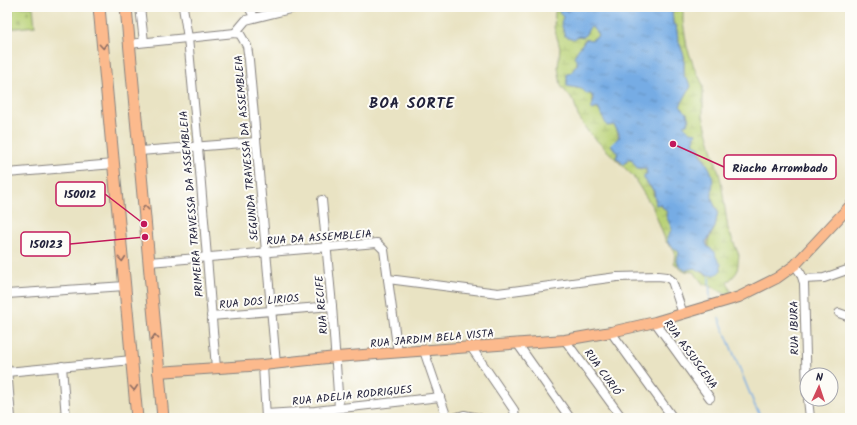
<svg xmlns="http://www.w3.org/2000/svg" width="857" height="425" font-family="Kalam,sans-serif">
<defs>
<pattern id="wetland-marsh" width="20" height="14" patternUnits="userSpaceOnUse"><rect width="20" height="14" fill="#b9d277"/><path d="M1 5h8M5 5V1M11 12h8M15 12V8" fill="none" stroke="#9fb468"/></pattern>
<pattern id="cemetery-stones" width="16" height="16" patternUnits="userSpaceOnUse"><rect width="16" height="16" fill="#b9d277"/><path d="M2 7V4a2 2 0 0 1 4 0v3zM10 15v-3a2 2 0 0 1 4 0v3z" fill="#9fb468"/></pattern>
<pattern id="water-ripples" width="26" height="14" patternUnits="userSpaceOnUse"><rect width="26" height="14" fill="#76ace4"/><path d="M2 4q2-2 4 0t4 0M15 11q2-2 4 0t4 0" fill="none" stroke="#608cba"/></pattern>
</defs>
<rect width="100%" height="100%" fill="#fdfcf7"/>
<filter id="ink" filterUnits="userSpaceOnUse"><feTurbulence type="fractalNoise" baseFrequency=".025" numOctaves="2"/><feDisplacementMap in="SourceGraphic" scale="8" xChannelSelector="R" yChannelSelector="G"/><feConvolveMatrix kernelMatrix="1 2 1 2 8 2 1 2 1" color-interpolation-filters="sRGB"/></filter>
<filter id="wash" filterUnits="userSpaceOnUse"><feTurbulence type="fractalNoise" baseFrequency=".012" numOctaves="4" result="noise"/><feDisplacementMap in="SourceGraphic" scale="16" xChannelSelector="R" yChannelSelector="G"/><feGaussianBlur stdDeviation="0.9" result="paint"/><feColorMatrix in="noise" values="0 0 0 0 0 0 0 0 0 0 0 0 0 0 0 0 0 1.4 0 .05"/><feComposite in="paint" operator="in"/></filter>
<g filter="url(#wash)">
<rect width="100%" height="100%" fill="#e9e3c3"/>
<!-- wetland -->
<path fill="url(#wetland-marsh)" stroke="#6e7a59" d="M558,7H570V10L563,17V31L569,37L581,36L587,32V29L590,27L593,28L598,33V36L591,40H584L577,59V65L571,73L567,74V86L582,89L591,94L595,109L597,108L610,126L614,125C620,131 619,151 616,157L620,163L627,162L628,159H631L639,169L646,168L647,185L652,188L655,200L667,212L672,229L667,238L673,247L679,252L678,264L683,269L694,268L709,276L716,257C703,241 708,244 715,227C716,222 717,216 718,211L711,200L712,182L709,169L703,155L693,143L690,132L683,125L687,113L680,106L691,86L684,76V56L678,39L676,25L673,24L672,7H683V22L687,47L694,67L703,85V116L721,181L728,229L739,255L737,272L730,280L727,281L731,292L725,294L715,288L703,284L694,272L683,271L674,263L675,251L666,242L653,208L632,175L588,132L578,116L574,102L561,86L558,67L560,48L554,27L555,12Z"/>
<!-- cemetery -->
<path fill="url(#cemetery-stones)" stroke="#6e7a59" d="M7,7H33L35,26L7,29Z"/>
<!-- water -->
<path fill="url(#water-ripples)" stroke="#4c6790" d="M570,7H672L673,24L676,25L678,39L684,56V76L691,86L680,106L687,113L689,121L687,124L683,125L690,132L696,133L693,143L699,147C699,156 710,165 712,175C715,191 707,196 718,211L715,227L706,242L707,246L715,252L716,257L721,264V270C713,281 703,271 694,268L686,270L680,267L677,261L679,252L668,243L667,238L672,229L666,216L667,212L660,204L656,205L654,191L644,179V175L647,174L646,168H637L631,159H628L624,165L616,157L618,154L611,145L619,137V133L614,125L607,126L598,108L591,110L594,99L591,94H587L582,89L567,86V74L571,73L578,63L574,57C575,54 584,40 587,39L591,40L598,36V33L593,28L590,27L584,37L578,36L574,39L565,36L561,23L563,17L559,12L561,9L570,10Z"/>
<g fill="none" stroke-linecap="round" stroke-linejoin="round">
<!-- stream -->
<g stroke="#76ace4" stroke-width="1.5">
<path d="M709,275L710,299"/>
<path d="M719,318L755,406L762,418"/>
</g>
</g>
</g>
<g filter="url(#ink)">
<g fill="none" stroke-linecap="round" stroke-linejoin="round">
<!-- minor casing -->
<g stroke="#86827f" stroke-width="10">
<g id="minor">
<path d="M140,7L144,42"/>
<path d="M183,7L188,38L198,147L216,368"/>
<path d="M249,7L254,17"/>
<path d="M235,33L246,20L298,7"/>
<path d="M129,44L235,33L240,34L247,46L249,60L276,364"/>
<path d="M140,151L256,142"/>
<path d="M7,173L114,164"/>
<path d="M322,200L332,306L339,408"/>
<path d="M149,262L377,243L384,250L398,353"/>
<path d="M795,265L801,274L804,283L807,393"/>
<path d="M388,279L498,293L617,277L658,276L667,277L672,281L683,314"/>
<path d="M803,279L824,278L850,269"/>
<path d="M7,294L125,286"/>
<path d="M839,313L850,317"/>
<path d="M211,316L332,306"/>
<path d="M655,322L710,398"/>
<path d="M611,332L673,418"/>
<path d="M565,340L622,418"/>
<path d="M517,343L570,418"/>
<path d="M471,347L514,410L515,418"/>
<path d="M424,351L447,418"/>
<path d="M263,365L266,418"/>
<path d="M62,366L66,418"/>
<path d="M7,368L11,418"/>
<path d="M7,372L132,360"/>
<path d="M808,399L810,418"/>
<path d="M266,414L315,411L440,397"/>
<path d="M454,418L464,415L479,418"/>
</g>
</g>
<!-- major casing -->
<g stroke="#86827f" stroke-width="12">
<path id="major" d="M158,372L263,365L336,357L565,340L611,332L655,322L739,297L777,278L795,265L850,206"/>
</g>
<!-- highway casing -->
<g stroke="#86827f" stroke-width="13">
<g id="highway">
<path d="M99,7L137,418"/>
<path d="M126,7L163,418"/>
</g>
</g>
<!-- minor -->
<use href="#minor" stroke="#fff" stroke-width="8"/>
<!-- major -->
<use href="#major" stroke="#fcba8d" stroke-width="10"/>
<!-- highway -->
<use href="#highway" stroke="#fcba8d" stroke-width="11"/>
</g>
<!-- one-way arrows -->
<defs><path id="oneway-chevron" d="M-2-3.5L2.5 0L-2 3.5" fill="none" stroke-width="1.6" stroke-linecap="round" stroke-linejoin="round"/></defs>
<g stroke="#8f6e64">
<use href="#oneway-chevron" transform="translate(103 46) rotate(85)"/>
<use href="#oneway-chevron" transform="translate(145 208) rotate(-95)"/>
<use href="#oneway-chevron" transform="translate(122 259) rotate(85)"/>
<use href="#oneway-chevron" transform="translate(155 337) rotate(-94)"/>
<use href="#oneway-chevron" transform="translate(134 388) rotate(85)"/>
</g>
</g>
<g text-anchor="middle" stroke-width="4" stroke-linejoin="round" paint-order="stroke">
<!-- street labels -->
<g font-size="11" fill="#22223b" stroke="#fdfcf7">
<text transform="translate(246 148) rotate(-95)" y="4">SEGUNDA TRAVESSA DA ASSEMBLEIA</text>
<text transform="translate(191 204) rotate(-95)" y="4">PRIMEIRA TRAVESSA DA ASSEMBLEIA</text>
<text transform="translate(319 237) rotate(-4)" y="4">RUA DA ASSEMBLEIA</text>
<text transform="translate(259 301) rotate(-5)" y="4">RUA DOS LIRIOS</text>
<text transform="translate(321 305) rotate(-95)" y="4">RUA RECIFE</text>
<text transform="translate(794 328) rotate(-91)" y="4">RUA IBURA</text>
<text transform="translate(432 338) rotate(-5)" y="4">RUA JARDIM BELA VISTA</text>
<text transform="translate(691 354) rotate(54)" y="4">RUA ASSUSCENA</text>
<text transform="translate(603 372) rotate(54)" y="4">RUA CURIÓ</text>
<text transform="translate(352 395) rotate(-6)" y="4">RUA ADELIA RODRIGUES</text>
</g>
<!-- district labels -->
<g font-size="15" font-weight="bold" letter-spacing="1" fill="#22223b" stroke="#fdfcf7">
<text x="412" y="108">BOA SORTE</text>
</g>
</g>
<!-- callouts -->
<path fill="none" stroke="#c2185b" stroke-width="1.5" d="M673 144L724 167M144 224L105 194M145 237L70 244"/>
<g fill="#c2185b" stroke="#fdfcf7" stroke-width="1.5">
<circle cx="673" cy="144" r="4"/>
<circle cx="144" cy="224" r="4"/>
<circle cx="145" cy="237" r="4"/>
</g>
<g fill="#fdfcf7" stroke="#c2185b" stroke-width="1.5">
<rect x="724" y="155" width="112" height="24" rx="4"/>
<rect x="56" y="182" width="49" height="24" rx="4"/>
<rect x="21" y="232" width="49" height="24" rx="4"/>
</g>
<g font-size="12" text-anchor="middle" font-weight="bold" fill="#22223b">
<text x="780" y="172">Riacho Arrombado</text>
<text x="80" y="198">150012</text>
<text x="46" y="248">150123</text>
</g>
<!-- margin -->
<rect width="857" height="425" fill="none" stroke="#fdfcf7" stroke-width="24"/>
<!-- north arrow -->
<g transform="translate(819 387) rotate(3)"><circle r="19" fill="#fdfcf7" stroke="#a5a5ac"/>
<path d="M0-3L7 15L0 10L-7 15Z" fill="#d1495b"/>
<text y="-6" font-size="11" font-weight="bold" text-anchor="middle" fill="#22223b">N</text>
</g>
</svg>
